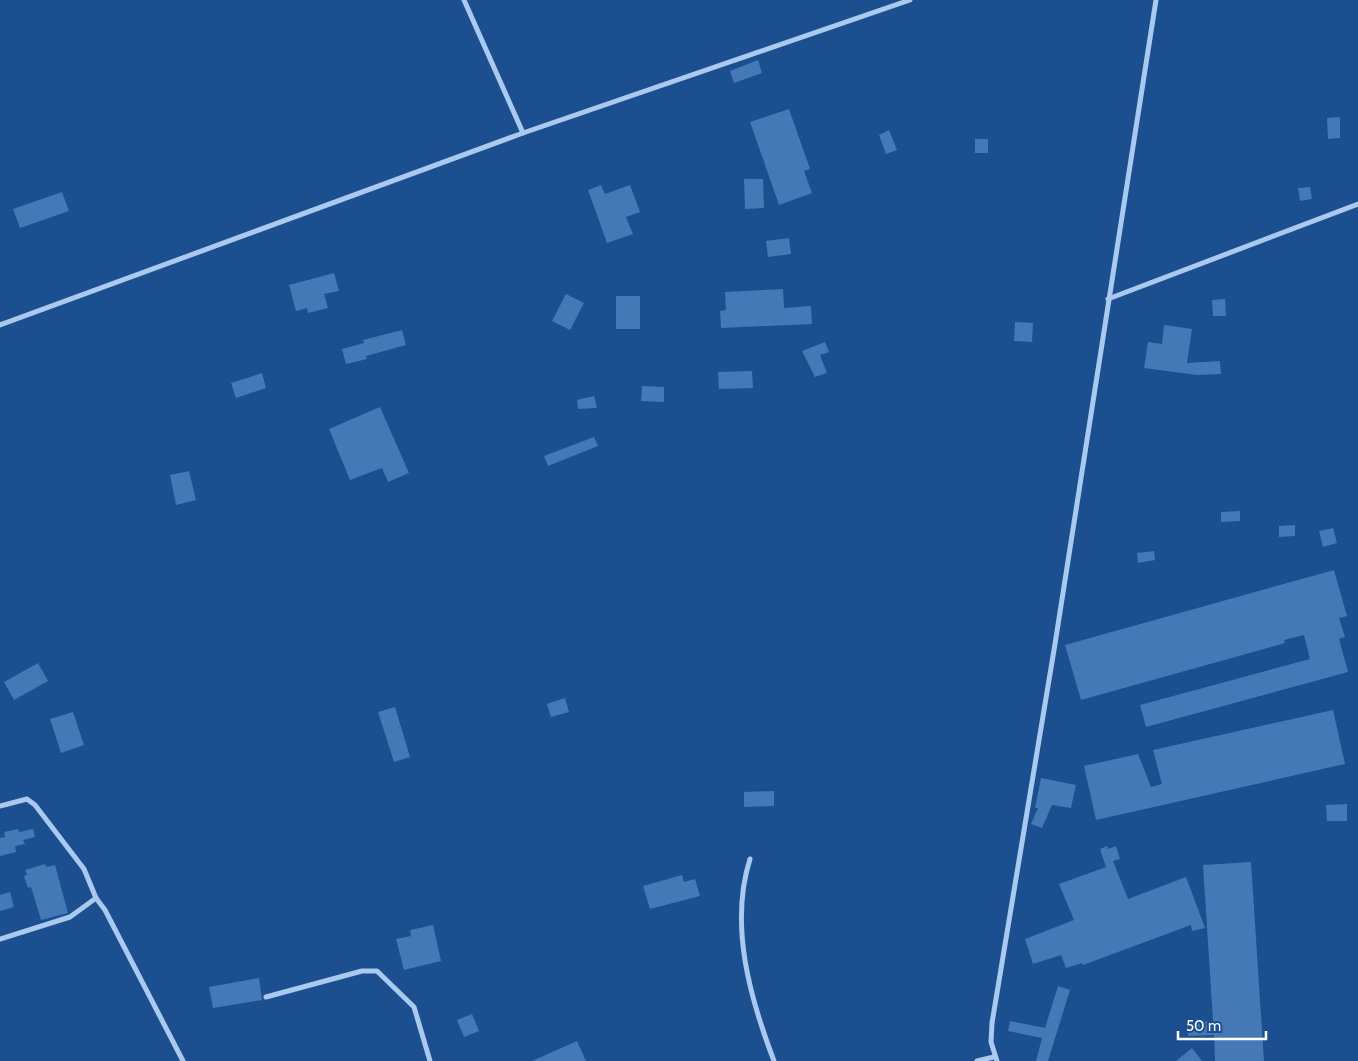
<svg xmlns="http://www.w3.org/2000/svg" width="1358" height="1061" font-family="Cabin,sans-serif">
<rect width="100%" height="100%" fill="#1b4f8f"/>
<!-- building -->
<g fill="#4478b7">
<path d="M758,60L762,73L734,83L730,71Z"/>
<path d="M789,109L810,169L804,171L812,193L779,205L750,122Z"/>
<path d="M1340,117V138L1328,139L1327,118Z"/>
<path d="M889,130L897,150L886,154L879,135Z"/>
<rect x="975" y="139" width="13" height="14"/>
<path d="M744,179H763L764,208L745,209Z"/>
<path d="M601,185L605,194L630,185L640,212L626,217L633,234L607,243L588,190Z"/>
<path d="M1310,187L1312,199L1300,201L1298,188Z"/>
<path d="M62,192L69,211L20,228L13,209Z"/>
<path d="M789,238L791,254L768,257L766,241Z"/>
<path d="M334,273L339,291L324,294L328,308L308,313L307,308L296,311L289,285Z"/>
<path d="M783,289L784,308L811,306L812,324L721,328L720,311L726,310L725,292Z"/>
<path d="M566,294L584,303L570,330L552,321Z"/>
<rect x="616" y="296" width="24" height="33"/>
<path d="M1225,299L1226,316H1213L1212,300Z"/>
<path d="M1015,322L1033,323L1032,342L1014,341Z"/>
<path d="M1164,325L1192,329L1187,363L1220,361L1221,374L1197,375L1144,368L1148,342L1162,344Z"/>
<path d="M402,330L406,345L366,356L367,359L346,364L342,349L364,343L363,340Z"/>
<path d="M825,342L829,352L820,355L827,373L815,377L802,351Z"/>
<path d="M752,371L753,388L719,389L718,372Z"/>
<path d="M262,373L266,388L236,398L231,383Z"/>
<path d="M642,386L664,387V402L641,401Z"/>
<path d="M594,396L597,408L578,409L577,400Z"/>
<path d="M380,407L409,473L388,482L382,468L350,480L329,429Z"/>
<path d="M594,437L598,446L548,466L544,456Z"/>
<path d="M189,471L196,500L176,505L170,475Z"/>
<path d="M1240,511V521L1221,522V512Z"/>
<path d="M1295,525V536L1279,537V526Z"/>
<path d="M1333,528L1337,543L1323,547L1319,531Z"/>
<path d="M1154,551L1155,560L1138,563L1137,553Z"/>
<path d="M1334,570L1347,616L1339,618L1345,637L1339,639L1348,672L1146,727L1140,705L1310,659L1304,635L1284,640L1285,643L1081,700L1065,645Z"/>
<path d="M38,663L48,681L14,700L4,682Z"/>
<path d="M565,698L569,712L551,717L547,704Z"/>
<path d="M395,707L410,757L394,762L378,712Z"/>
<path d="M1333,710L1345,764L1096,820L1084,766L1138,754L1151,787L1162,784L1153,750Z"/>
<path d="M73,712L84,745L61,753L50,719Z"/>
<path d="M1041,778L1076,785L1071,808L1052,805L1042,828L1031,824L1038,808H1035Z"/>
<path d="M774,791V806L744,807V792Z"/>
<path d="M1347,804V821H1327L1326,805Z"/>
<path d="M18,829L19,832L33,829L35,837L23,840L25,844L15,846L16,852L0,856V838L5,837L4,832Z"/>
<path d="M1107,846L1108,849L1116,846L1120,859L1113,861L1128,899L1186,877L1205,928L1192,931L1191,925L1083,965L1082,963L1066,968L1061,955L1033,964L1025,939L1074,920L1059,884L1106,867L1100,849Z"/>
<path d="M1251,862L1264,1061H1215L1214,1035L1188,1036L1187,1022L1213,1021L1203,865Z"/>
<path d="M45,864L46,867L55,865L68,913L41,920L31,887L28,888L24,876L27,875L25,870Z"/>
<path d="M682,875L684,882L695,879L700,896L650,909L643,886Z"/>
<path d="M10,892L14,907L0,911V895Z"/>
<path d="M433,925L441,961L404,970L396,939L411,936L410,930Z"/>
<path d="M259,978L262,1000L213,1008L209,987Z"/>
<path d="M1058,986L1070,990L1048,1061H1036L1042,1038L1008,1031L1010,1021L1045,1028Z"/>
<path d="M472,1014L479,1031L464,1037L457,1020Z"/>
<path d="M577,1041L586,1061H532Z"/>
<path d="M1192,1048L1202,1061H1176Z"/>
</g>
<g fill="none" stroke-linecap="round" stroke-linejoin="round">
<!-- minor -->
<g stroke="#a9c9ee" stroke-width="5">
<path d="M464,0L523,133"/>
<path d="M1108,299L1358,204"/>
<path d="M0,325L523,133L910,0"/>
<path d="M0,806L27,799L35,805L84,869L96,898L105,910L183,1061"/>
<path d="M750,859C729,925 750,998 774,1061"/>
<path d="M0,939L70,917L96,898"/>
<path d="M266,997L362,971H377L414,1007L430,1061"/>
<path d="M977,1061L994,1057"/>
<path d="M997,1061L991,1042L992,1023L1055,644L1156,0"/>
</g>
</g>
<!-- scale -->
<path d="M1178 1031v8h88v-8" fill="none" stroke="#ffffff" stroke-width="2.5"/>
<text x="1186" y="1031" font-size="15" fill="#ffffff" stroke="#1b4f8f" stroke-width="4" paint-order="stroke">50 m</text>
</svg>
